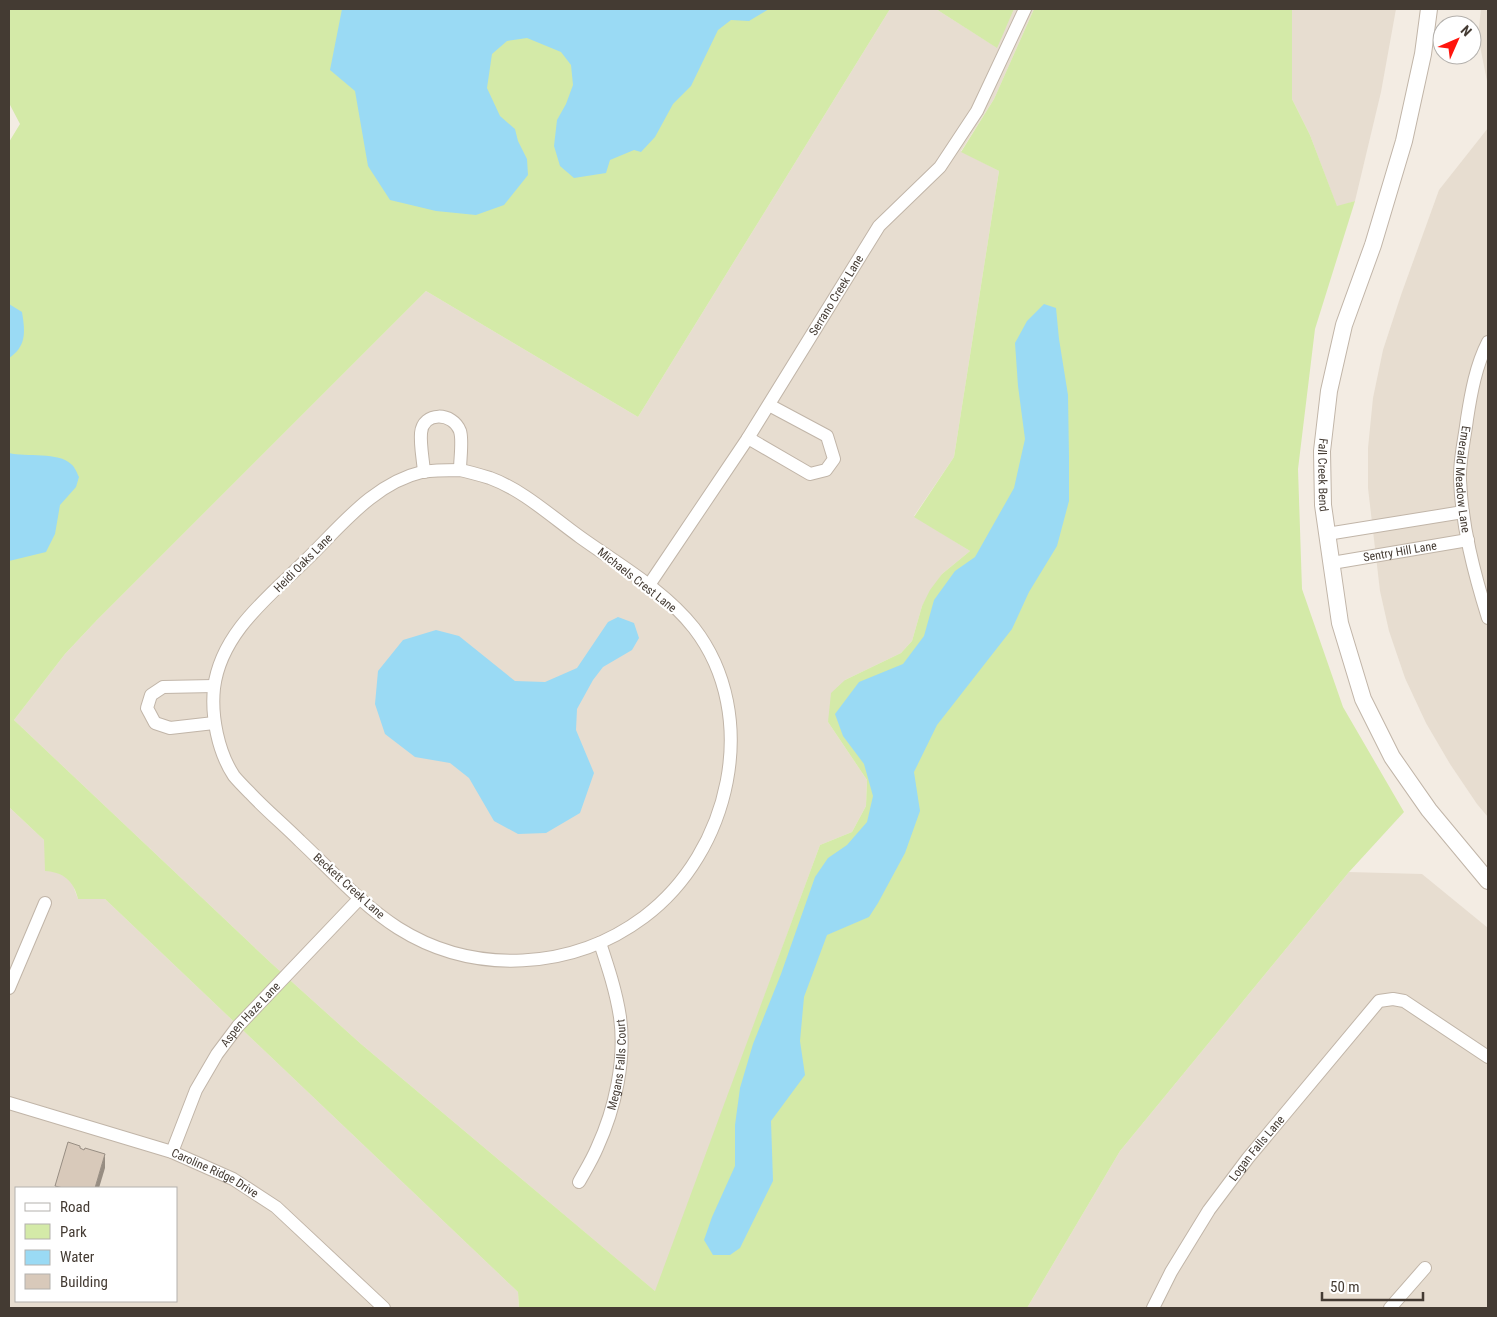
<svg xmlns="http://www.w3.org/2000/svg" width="1497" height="1317" font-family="'Roboto Condensed',sans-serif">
<rect width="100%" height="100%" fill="#f3ece3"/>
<!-- residential -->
<g fill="#e7ddd0" fill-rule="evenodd">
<path d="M890,9H936L996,47L1014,9H1034L994,99L961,151L999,171L954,457L914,516L970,551L942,574L922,606L912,641L901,653L845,680L828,722L867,780L866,806L852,832L820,845L656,1292L361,1044L271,963L14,720L65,654L97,620L426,291L638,417Z"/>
<path d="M1292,9H1396L1381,92L1355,201L1337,207L1310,135L1292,99Z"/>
<path d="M1481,9H1488V86L1478,36Z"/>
<path d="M1488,128V817L1477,804L1450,764L1426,723L1405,678L1389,631L1380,591L1368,488V448L1373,398L1383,350L1401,295L1439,190Z"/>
<path d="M9,807L44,840L56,872L64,876L72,883L78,899H105L518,1292L519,1308H9ZM16,1188H176V1301H16Z"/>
<path d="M1349,872L1422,874L1488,928V1308H1027L1120,1151Z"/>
</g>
<!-- green -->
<g fill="#d4eaa8">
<path d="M9,9H890L638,417L426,291L97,620L65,654L14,720L271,963L361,1044L655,1291L820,845L852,832L866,806L867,780L828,722L831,693L845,680L901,653L912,641L922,606L930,590L942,574L970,551L914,517L954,457L999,171L961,152L994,99L1034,9H1292V99L1310,135L1337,206L1355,201L1315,329L1298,469L1302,589L1343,707L1404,812L1349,872L1120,1151L1027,1308H519L518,1292L105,899H78C74,881 63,872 45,871L44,840L9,807V142L20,124L9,103Z"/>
<path d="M936,9H1014L997,48Z"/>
</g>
<!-- water -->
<g fill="#9adaf4">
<path d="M342,9H769L749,21L731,20L718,30L691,86L673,104L655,137L641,152L634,150L610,160L606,173L574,178L560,166L554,146L557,120L566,104L573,85L571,65L561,52L527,38L507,41L492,54L487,88L500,116L515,129L518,141L527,159L528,175L504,205L476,215L436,211L390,200L368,166L355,91L330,70Z"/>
<path d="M9,304L22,312C25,331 27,346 9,358Z"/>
<path d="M1044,304L1056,308L1059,339L1068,395L1069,457V501L1057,546L1029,592L1012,629L937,725L914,772L920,811L905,853L878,903L869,917L827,935L804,997L800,1041L805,1075L771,1121L773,1181L740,1248L730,1255H713L704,1240L712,1217L735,1166V1125L740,1088L753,1044L781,974L815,877L828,858L847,845L867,822L873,796L864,764L843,736L835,714L859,682L903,664L924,636L934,600L955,571L975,557L1014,488L1025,439L1018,386L1015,343L1027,321Z"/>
<path d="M9,453C26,457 59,452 71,464C75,467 77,473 79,477L76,487L60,505L55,534L46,552L9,561Z"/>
<path d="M618,617L634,623L639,638L632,650L603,667L593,680L577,709L576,730L594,773L580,813L546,833L518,834L494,821L469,778L450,763L415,757L385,734L375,704L378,671L403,640L436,630L459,636L515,681L545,682L577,668L608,622Z"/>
</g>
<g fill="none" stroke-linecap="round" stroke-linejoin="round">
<!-- minor casing -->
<g stroke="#c1b5a8" stroke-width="14">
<g id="minor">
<path id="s1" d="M1488,342C1476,365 1471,393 1467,419C1465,437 1459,461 1460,480C1462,527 1474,573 1488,618"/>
<path d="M748,438L810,474L826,470L834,459L827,436L769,405"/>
<path d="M460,470C470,472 480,475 490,478C523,490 552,517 580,537C619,565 664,590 694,628C762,716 730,853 644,917C573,970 474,976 398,928C362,905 332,871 300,841C284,825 266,810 250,793C245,788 239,782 234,776C218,752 211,716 214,688C221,632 270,596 307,559C340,527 374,483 422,472C434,470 448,470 460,470Z"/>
<path d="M424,472C423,459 420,445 421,433C423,411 453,412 460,431C463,440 460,459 460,470"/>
<path d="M1327,534L1463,512"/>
<path id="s2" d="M1332,563L1468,540"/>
<path id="s3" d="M649,585L748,438L879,226L940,167L977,111L1025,9"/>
<path d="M214,686L163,687L151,695L147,708L155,723L170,728L214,723"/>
<path d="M9,988L45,903"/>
<path id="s4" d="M9,1103L172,1152L233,1179L276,1207L384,1308"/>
<path id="s5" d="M172,1152L196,1090L217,1054L238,1026L360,898"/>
<path id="s6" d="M579,1182C585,1171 592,1160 597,1148C615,1109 626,1060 620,1017C616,991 608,967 600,943"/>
<path id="s7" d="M1153,1308L1171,1272L1209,1210L1248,1158L1379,1001L1393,999L1404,1001L1488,1057"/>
<path d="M1390,1308L1425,1268"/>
</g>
</g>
<!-- tertiary casing -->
<g stroke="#c1b5a8" stroke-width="18">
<g id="tertiary">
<path id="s8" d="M1429,9L1423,54L1404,141L1373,245L1344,325L1329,391L1322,451L1323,505L1340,623L1363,699L1392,757L1429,810L1488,881"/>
</g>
</g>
<!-- minor -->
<use href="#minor" stroke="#fff" stroke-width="12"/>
<!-- tertiary -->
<use href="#tertiary" stroke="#fff" stroke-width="16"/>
</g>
<!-- shaded-wall -->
<path fill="#978d82" d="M105,1154V1168L99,1188H95Z"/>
<!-- building -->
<path fill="#d8c9ba" stroke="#978d82" d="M68,1142L80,1146V1148L84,1150L85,1148L105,1154L95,1188H63L55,1186Z"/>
<g text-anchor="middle" stroke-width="4.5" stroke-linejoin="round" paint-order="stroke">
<!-- street labels -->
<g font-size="12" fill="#443b33" stroke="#fff">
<text dy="4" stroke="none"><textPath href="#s3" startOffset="345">Serrano Creek Lane</textPath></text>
<text dy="4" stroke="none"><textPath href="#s8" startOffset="480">Fall Creek Bend</textPath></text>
<text dy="4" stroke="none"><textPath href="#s1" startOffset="141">Emerald Meadow Lane</textPath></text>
<text dy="4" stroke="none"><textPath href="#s2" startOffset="69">Sentry Hill Lane</textPath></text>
<text transform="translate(303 563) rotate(-45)" y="4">Heidi Oaks Lane</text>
<text transform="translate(637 580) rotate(38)" y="4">Michaels Crest Lane</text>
<text transform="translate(349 886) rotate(42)" y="4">Beckett Creek Lane</text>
<text dy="4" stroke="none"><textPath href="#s5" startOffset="160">Aspen Haze Lane</textPath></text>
<text dy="4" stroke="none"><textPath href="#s6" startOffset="125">Megans Falls Court</textPath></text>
<text dy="4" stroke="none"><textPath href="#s7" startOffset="191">Logan Falls Lane</textPath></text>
<text dy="4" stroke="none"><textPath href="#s4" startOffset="218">Caroline Ridge Drive</textPath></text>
</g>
</g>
<!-- border -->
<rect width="1497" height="1317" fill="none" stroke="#443b33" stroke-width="20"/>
<!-- legend -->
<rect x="15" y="1187" width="162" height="115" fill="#ffffff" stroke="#b4b1ad"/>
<rect x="25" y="1203" width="25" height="8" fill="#ffffff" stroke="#b4b1ad"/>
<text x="60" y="1212" font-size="15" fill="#443b33">Road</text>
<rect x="25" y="1224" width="25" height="15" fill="#d4eaa8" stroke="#b4b1ad"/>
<text x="60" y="1237" font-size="15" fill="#443b33">Park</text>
<rect x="25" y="1250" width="25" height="15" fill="#9adaf4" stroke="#b4b1ad"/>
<text x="60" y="1262" font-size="15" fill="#443b33">Water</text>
<rect x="25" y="1274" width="25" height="15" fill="#d8c9ba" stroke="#b4b1ad"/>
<text x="60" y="1287" font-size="15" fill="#443b33">Building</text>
<!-- north arrow -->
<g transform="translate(1457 40) rotate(45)"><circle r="24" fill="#ffffff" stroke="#b4b1ad"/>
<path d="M0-4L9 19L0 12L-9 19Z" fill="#ff150d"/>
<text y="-8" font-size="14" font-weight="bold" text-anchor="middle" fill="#443b33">N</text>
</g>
<!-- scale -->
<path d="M1322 1292v8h101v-8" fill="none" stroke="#443b33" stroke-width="2.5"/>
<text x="1330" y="1292" font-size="15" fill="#443b33" stroke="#ffffff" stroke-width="4" paint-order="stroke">50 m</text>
</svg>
